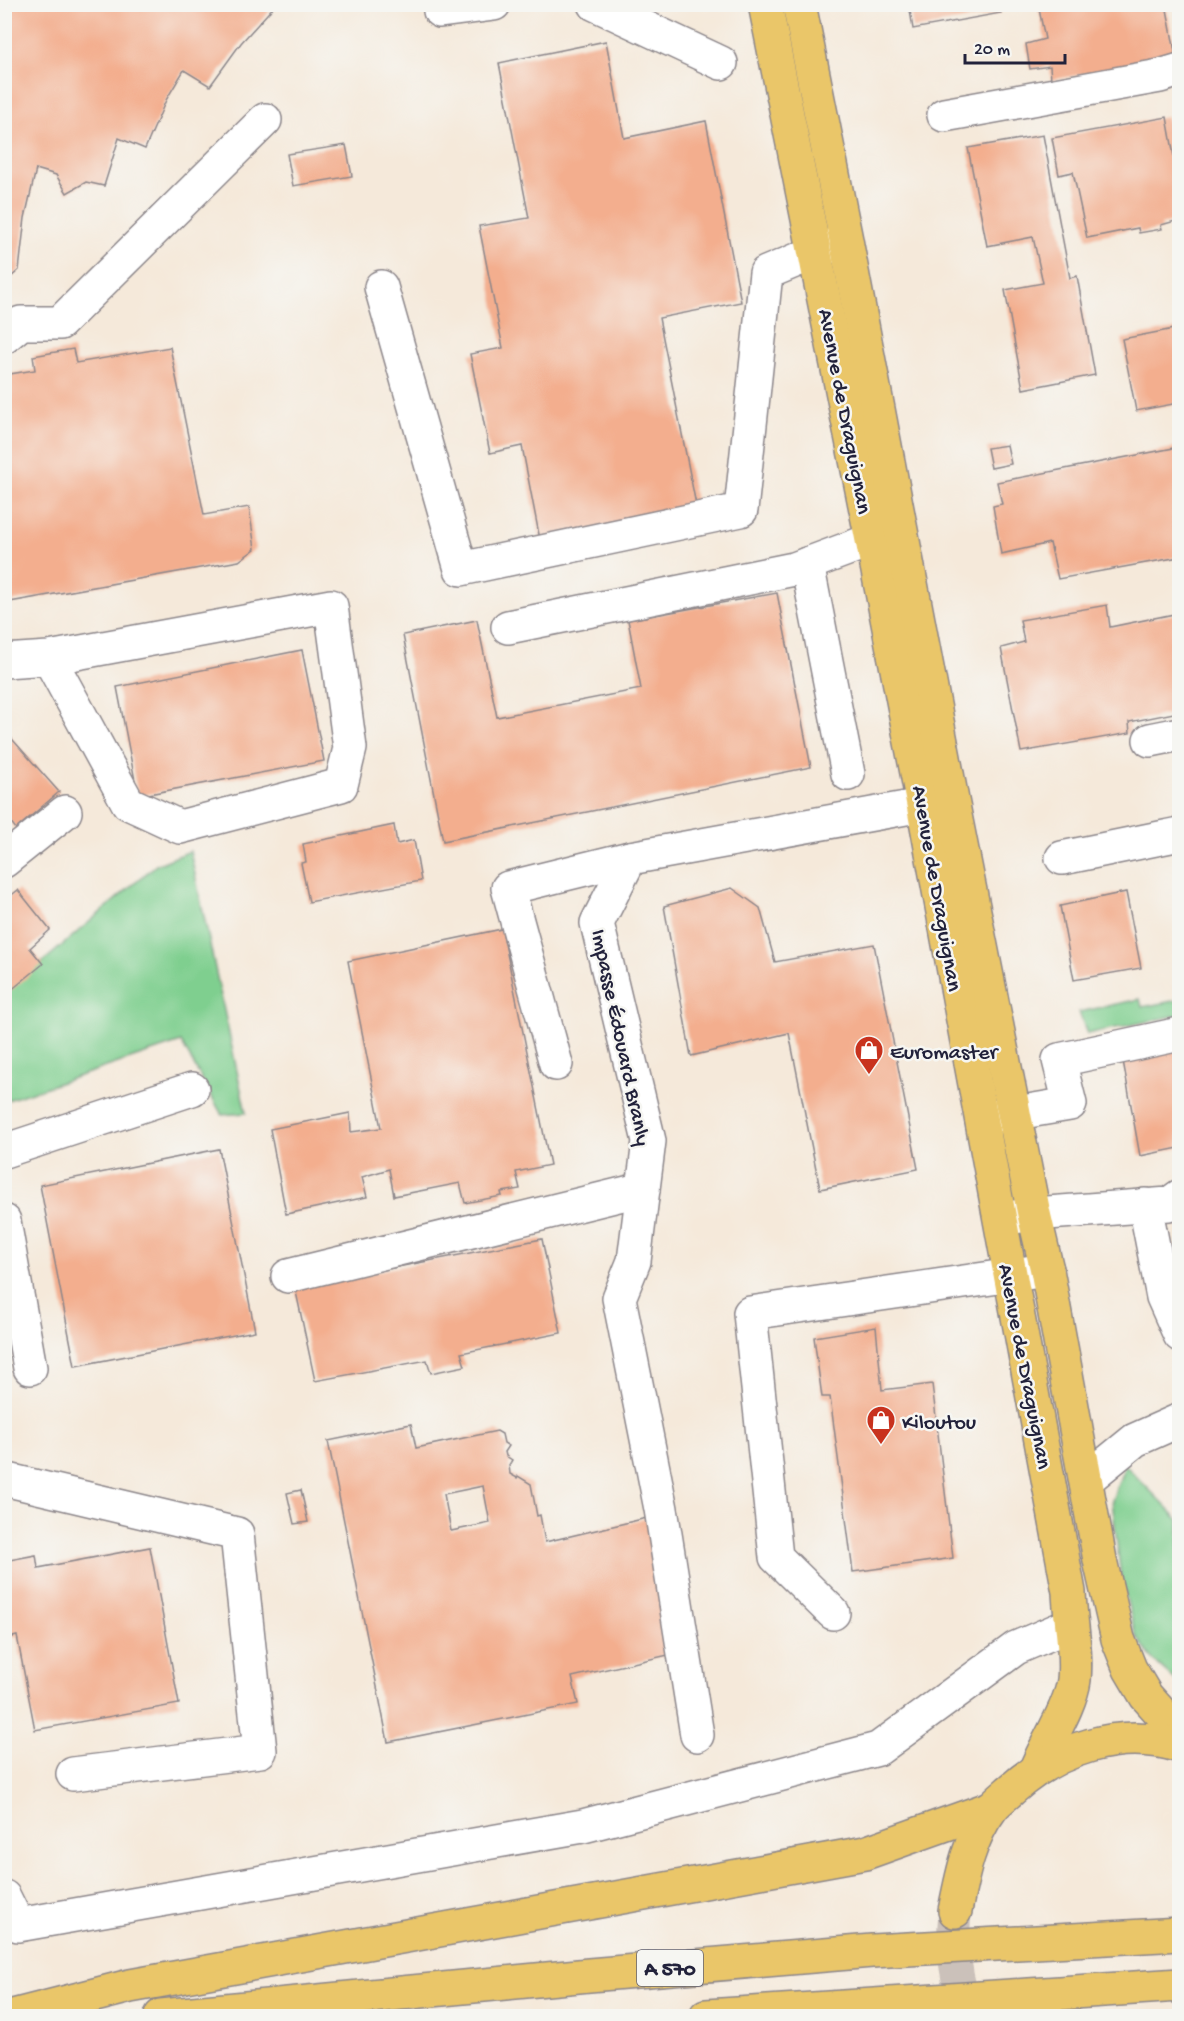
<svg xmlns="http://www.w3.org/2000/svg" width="1184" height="2021" font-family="'Gochi Hand',sans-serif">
<rect width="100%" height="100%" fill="#f6f6f2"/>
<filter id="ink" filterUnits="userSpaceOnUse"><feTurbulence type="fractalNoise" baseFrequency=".0167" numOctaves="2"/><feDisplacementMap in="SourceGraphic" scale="12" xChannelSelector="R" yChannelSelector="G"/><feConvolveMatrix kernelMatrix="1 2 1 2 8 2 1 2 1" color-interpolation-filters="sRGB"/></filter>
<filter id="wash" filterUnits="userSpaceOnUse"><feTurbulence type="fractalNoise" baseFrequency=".008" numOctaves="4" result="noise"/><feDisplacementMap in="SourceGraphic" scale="24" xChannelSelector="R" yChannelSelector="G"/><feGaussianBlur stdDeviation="1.35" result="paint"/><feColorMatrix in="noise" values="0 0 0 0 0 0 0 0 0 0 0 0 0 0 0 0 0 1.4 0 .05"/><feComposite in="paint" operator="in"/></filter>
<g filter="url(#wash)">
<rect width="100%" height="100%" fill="#f5e9da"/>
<!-- green -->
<g fill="#7fcf8f" stroke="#507865" stroke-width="1.5">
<path d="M190,851L246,1113L222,1115L181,1042L5,1101L4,995L156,865Z"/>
<path d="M1140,999L1142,1007L1179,1000V1015L1087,1034L1079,1012Z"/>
<path d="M1125,1465L1179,1520V1582L1176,1589L1180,1593L1179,1683L1153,1660L1136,1636L1121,1578L1112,1500Z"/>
</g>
<g id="blocks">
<!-- building -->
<g fill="#f3ae8e" fill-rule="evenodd">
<path d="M4,4H276L241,43L210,86L184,70L166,100L145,149L119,138L104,186L86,182L67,193L56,175L36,169L25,218L19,270L4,283Z"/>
<path d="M909,4H999L1001,13L913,29Z"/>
<path d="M1038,4H1166L1176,57L1051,80L1050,66L1030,69L1026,44L1045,39Z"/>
<path d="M606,41L624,138L706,121L741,302L659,318L698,515L541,545L522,446L490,453L470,354L503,348L479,226L529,218L499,63Z"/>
<path d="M1167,117L1179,184V220L1161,225L1162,229L1139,233L1138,228L1087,238L1073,172L1059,175L1052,138Z"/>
<path d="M1043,135L1070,278L1077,276L1095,375L1023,389L1005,290L1043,283L1033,237L987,246L968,148Z"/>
<path d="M346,145L352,176L293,186L287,154Z"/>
<path d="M1179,328V403L1136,411L1122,339Z"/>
<path d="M170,347L204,515L249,507L255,549L239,561L4,603V375L35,370L33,356L50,353L73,349L76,363Z"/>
<path d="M1007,445L1011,464L991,468L987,448Z"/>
<path d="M1179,447V557L1058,579L1050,543L1001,554L993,506L1002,504L997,482Z"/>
<path d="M777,593L811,767L443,841L403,635L477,620L497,717L641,689L628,620Z"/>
<path d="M1107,605L1110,627L1179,613V712L1129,722L1130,733L1021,752L1001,648L1024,642L1020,620Z"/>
<path d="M302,650L324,761L138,796L117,687Z"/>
<path d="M5,731L59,792L16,829L5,814Z"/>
<path d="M394,825L397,844L414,840L421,881L309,902L301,863L306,862L303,844Z"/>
<path d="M732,888L760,908L775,962L874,944L918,1169L820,1189L789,1033L691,1056L664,906Z"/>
<path d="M18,890L50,930L30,948L43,964L4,996V901Z"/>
<path d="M1126,892L1141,968L1074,980L1060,906Z"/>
<path d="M502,929L550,1165L516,1172L520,1189L501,1192L502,1196L465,1203L460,1183L394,1196L389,1169L362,1177L367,1197L286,1214L270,1129L350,1113L351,1132L381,1128L348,961Z"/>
<path d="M1179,1044V1148L1140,1156L1122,1055Z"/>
<path d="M219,1149L255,1331L75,1366L40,1185Z"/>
<path d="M542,1239L561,1333L461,1353L465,1366L431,1373L427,1360L315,1381L295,1287Z"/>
<path d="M876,1327L882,1390L932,1384L953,1558L853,1572L830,1397H822L814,1337Z"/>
<path d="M411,1424L416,1448L497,1431L502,1434L504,1443L509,1446L505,1452L506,1456L512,1460L509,1465L510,1474L517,1478L518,1476L531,1484L537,1516L540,1515L545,1542L651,1517L677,1653L572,1677L578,1704L388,1742L328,1441ZM483,1486L490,1523L451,1531L444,1494Z"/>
<path d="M301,1490L308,1522L294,1524L287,1493Z"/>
<path d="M150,1547L179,1704L35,1730L17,1636L4,1639V1584L8,1583L4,1561L36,1555L38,1568Z"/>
</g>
</g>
</g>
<g filter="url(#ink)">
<use href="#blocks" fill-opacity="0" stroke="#8c868a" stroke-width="1.5"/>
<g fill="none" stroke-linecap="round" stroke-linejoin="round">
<!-- major-tunnel -->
<path stroke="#cbc1ba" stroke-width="33" stroke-dasharray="33 16" stroke-linecap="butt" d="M955,1911C951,1951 956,1978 968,2016"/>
<!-- minor casing -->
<g stroke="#8c868a" stroke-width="36">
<g id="minor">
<path d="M595,4L721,63"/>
<path d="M440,11L494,4"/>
<path d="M944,115L1160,76L1180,70"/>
<path d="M381,287L461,569L741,510L766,273L840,242"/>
<path d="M4,337L21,323H60L265,120"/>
<path d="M807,564L848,774"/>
<path d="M508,627L794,569L898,530"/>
<path d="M4,661L49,658L331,606L350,748L341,785L180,827L128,803L49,658"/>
<path d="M1150,740L1180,734"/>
<path d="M1062,858L1180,834"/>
<path d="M4,861L65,812"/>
<path d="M556,1064L508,888L630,858"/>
<path d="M987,1118L1070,1104L1059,1060L1180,1034"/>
<path d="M4,1151L192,1089"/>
<path d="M1145,1205L1163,1297L1180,1335"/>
<path d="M1008,1218L1034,1214L1169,1204L1180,1196"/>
<path d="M4,1221L30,1368"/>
<path d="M288,1276L643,1189"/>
<path d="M4,1479L237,1534L260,1751L73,1774"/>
<path d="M1086,1480L1135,1440L1180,1420"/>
<path d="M833,1613L776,1557L750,1313L1047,1270"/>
<path d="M697,1735L661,1509L619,1298L634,1261L649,1141L597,923L630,858L950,800"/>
<path d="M4,1897L18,1925L583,1826L878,1749L1016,1648L1070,1625"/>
</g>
</g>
<!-- major casing -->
<g stroke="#8c868a" stroke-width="36">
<g id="major">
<path d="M765,4L872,540L923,804L1069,1592C1070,1621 1077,1651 1074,1680C1071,1705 1046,1744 1036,1769"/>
<path d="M799,4L846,240L952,800L1034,1214L1047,1270L1100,1560L1118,1639L1130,1669L1146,1696L1180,1734"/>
<path d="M955,1911C962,1876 969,1838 991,1809C996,1802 1004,1796 1011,1790C1056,1749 1120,1727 1180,1746"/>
</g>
</g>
<!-- highway casing -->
<g stroke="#8c868a" stroke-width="36">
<g id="highway">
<path d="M13,2016L130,1986L865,1853L991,1808"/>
<path d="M161,2016L589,1975L872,1951L1180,1934"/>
<path d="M706,2016L1180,1985"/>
</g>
</g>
<!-- minor -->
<use href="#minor" stroke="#fff" stroke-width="33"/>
<!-- major -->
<use href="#major" stroke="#eac669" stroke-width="33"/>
<!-- highway -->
<use href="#highway" stroke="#eac669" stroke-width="33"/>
</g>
</g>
<!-- icons -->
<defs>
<g id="shop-pin" transform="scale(1.5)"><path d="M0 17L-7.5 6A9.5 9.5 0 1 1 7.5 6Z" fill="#c8321e" stroke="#f6f6f2"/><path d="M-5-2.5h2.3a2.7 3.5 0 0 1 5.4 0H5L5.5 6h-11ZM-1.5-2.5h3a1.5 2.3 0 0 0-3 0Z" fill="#fff"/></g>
</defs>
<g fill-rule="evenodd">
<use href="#shop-pin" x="869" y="1050"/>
<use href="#shop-pin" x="881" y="1420"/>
</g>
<g text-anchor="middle" stroke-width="5" stroke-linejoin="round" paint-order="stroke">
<!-- shield labels -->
<rect fill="#f6f6f2" stroke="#626272" stroke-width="1.5" x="637" y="1950" width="66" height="36" rx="4.5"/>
<g font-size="21" font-weight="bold" fill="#22223b">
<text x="670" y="1975">A 570</text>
</g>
<!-- street labels -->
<g font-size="22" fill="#22223b" stroke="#f6f6f2">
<text transform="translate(847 411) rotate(79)" y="8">Avenue de Draguignan</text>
<text transform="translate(939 888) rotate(80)" y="8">Avenue de Draguignan</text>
<text transform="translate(623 1037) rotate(78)" y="8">Impasse Édouard Branly</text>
<text transform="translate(1027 1366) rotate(79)" y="8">Avenue de Draguignan</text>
</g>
<!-- poi labels -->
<g font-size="22" fill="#22223b" stroke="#f6f6f2" text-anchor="start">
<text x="890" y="1058">Euromaster</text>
<text x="902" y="1428">Kiloutou</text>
</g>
</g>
<!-- margin -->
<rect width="1184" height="2021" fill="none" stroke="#f6f6f2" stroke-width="24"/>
<!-- scale -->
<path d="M965 54v9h100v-9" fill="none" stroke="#22223b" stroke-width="3"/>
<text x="974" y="54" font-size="18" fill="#22223b" stroke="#f6f6f2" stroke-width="4.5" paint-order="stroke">20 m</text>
</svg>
